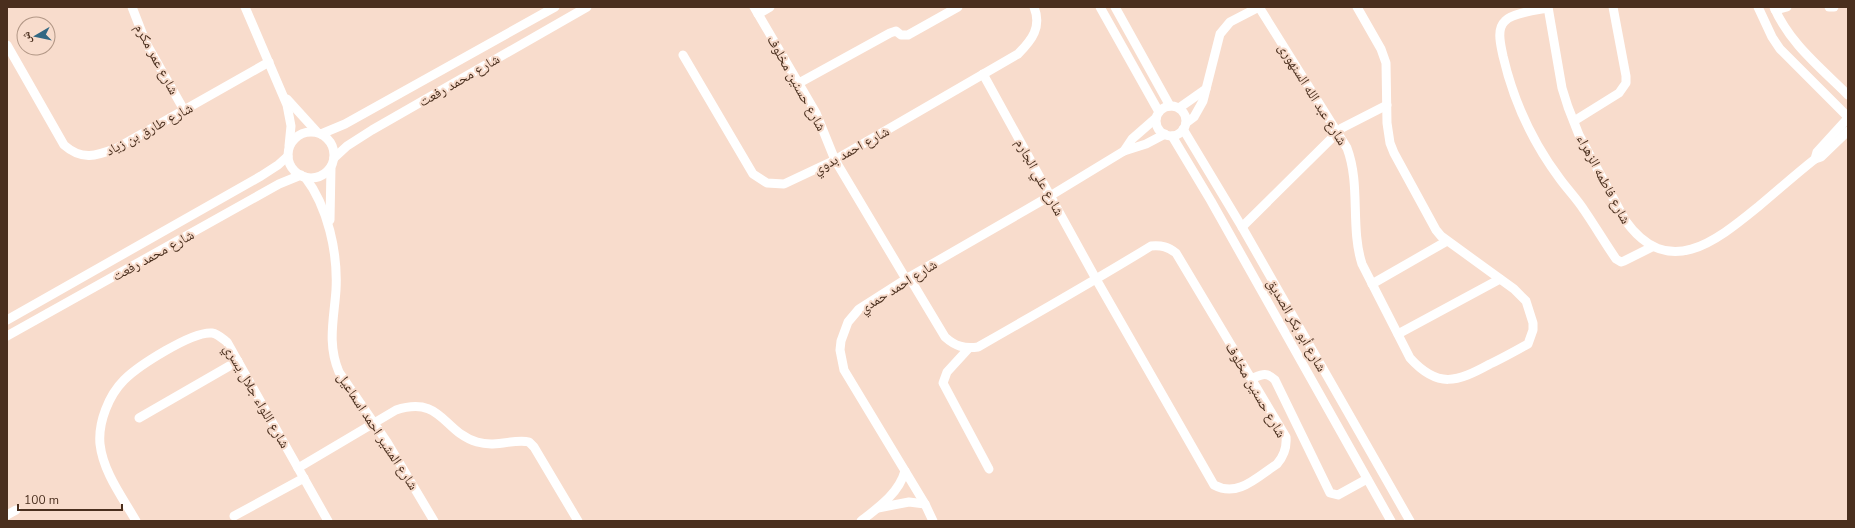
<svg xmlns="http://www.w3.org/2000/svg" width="1855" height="528" font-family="'Nunito Sans','Noto Naskh Arabic',sans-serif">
<rect width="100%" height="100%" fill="#f8dccc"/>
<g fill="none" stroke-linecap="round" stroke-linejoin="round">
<!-- minor -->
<g stroke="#fff" stroke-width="9">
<path d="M132,7L146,43L184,110"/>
<path d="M245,7L287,105L291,126L289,146"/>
<path d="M754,7L816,113L835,160L906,279"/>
<path d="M1100,7L1159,112"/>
<path d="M1115,7L1170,106"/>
<path d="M1259,7L1347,148C1361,185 1350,227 1362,264L1410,358C1438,389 1457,382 1490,364C1503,358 1515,351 1528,344L1533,330V323L1526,301L1514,289L1441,236L1436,230L1394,153L1390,143L1387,123L1386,63L1381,49L1357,7"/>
<path d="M1548,7L1562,88L1568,107L1579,135L1625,220C1668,281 1716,241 1759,206C1778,190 1796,174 1815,159L1821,157L1848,131"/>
<path d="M1758,7L1772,37L1780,49L1848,117"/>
<path d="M1774,7C1789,43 1821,68 1848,95"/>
<path d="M1829,7H1834"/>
<path d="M1548,8C1538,10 1512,13 1505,21C1496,29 1501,46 1503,56C1513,99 1533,143 1560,179C1568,190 1577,199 1584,210C1595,226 1605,243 1616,259L1621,262L1624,261L1652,247"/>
<path d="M1775,10L1787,7"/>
<path d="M758,14L770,7"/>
<path d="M7,45L64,145C82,161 96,156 117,148L269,62"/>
<path d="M683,55L753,174L767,183L784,184L835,160L1018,54C1032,40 1042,27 1034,7"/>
<path d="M799,83L890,33L896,31L901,35H908L958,7"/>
<path d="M287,99L317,132"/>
<circle cx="1171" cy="121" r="15"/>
<path d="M1179,108L1206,89"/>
<path d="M1574,121L1619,93L1626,83V76L1613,7"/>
<path d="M1186,123L1194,117L1203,101L1220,34L1230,22L1259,7"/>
<path d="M1183,129L1242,227L1410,521"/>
<circle cx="311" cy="155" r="23"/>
<path d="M321,134L345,124L555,7"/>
<path d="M1172,136L1211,201L1391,521"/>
<path d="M1124,151L1132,139L1156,118"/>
<path d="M334,158L347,146L372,130L587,7"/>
<path d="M1815,159L1817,152L1848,118"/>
<path d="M305,177C328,207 338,253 336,290C334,319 327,344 339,372L387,442L434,521"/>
<path d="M330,220L331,167"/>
<path d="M1242,227L1342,128L1387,105"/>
<path d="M909,277L945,337C955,346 964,349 978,347C1036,314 1094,281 1151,246C1162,245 1168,247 1176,253L1286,437C1287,448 1284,456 1277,464C1257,477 1238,498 1214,485L1096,279L983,74"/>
<path d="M1372,284L1447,241"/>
<path d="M7,320L261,176L278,165L288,156"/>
<path d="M1398,334L1500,279"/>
<path d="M7,336L279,184L301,175"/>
<path d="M969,348L947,372L943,383L989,469"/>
<path d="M1251,379C1261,375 1266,371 1275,380L1330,493L1338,495L1367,479"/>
<path d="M139,418L238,361"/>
<path d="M298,468L396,410C442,395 443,432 477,442C497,448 515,438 529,442L534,447L578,521"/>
<path d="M878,508L909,502L925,504"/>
<path d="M7,515L16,510"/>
<path d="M234,516L304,478"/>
<path d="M136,521C123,498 103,472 100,444C98,422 109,395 124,380C138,366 192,331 212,333C218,334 223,339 227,342L328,521"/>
<path d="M861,521C879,507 899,493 905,471"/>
<path d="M933,521L925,504L844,370L840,350L841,341L848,322L859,309L906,279L1050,196L1124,151L1146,144L1165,134"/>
</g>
</g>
<g text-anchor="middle" stroke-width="4" stroke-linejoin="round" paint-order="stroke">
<!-- street labels -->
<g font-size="14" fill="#4a2f1e" stroke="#f8dccc">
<text transform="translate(157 59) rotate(62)" y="5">شارع عمر مكرم</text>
<text transform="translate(459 80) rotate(-30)" y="5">شارع محمد رفعت</text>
<text transform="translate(797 83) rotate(61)" y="5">شارع حسنين مخلوف</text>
<text transform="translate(1313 94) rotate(58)" y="5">شارع عبد الله السنهورى</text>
<text transform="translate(149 129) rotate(-28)" y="5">شارع طارق بن زياد</text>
<text transform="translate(851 150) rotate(-29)" y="5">شارع احمد بدوي</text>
<text transform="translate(1040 177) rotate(61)" y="5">شارع علي الجارم</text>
<text transform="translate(1604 179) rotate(62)" y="5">شارع فاطمه الزهراء</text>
<text transform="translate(153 255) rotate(-29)" y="5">شارع محمد رفعت</text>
<text transform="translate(898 286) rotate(-32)" y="5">شارع احمد حمدي</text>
<text transform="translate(1297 325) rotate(60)" y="5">شارع أبو بكر الصديق</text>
<text transform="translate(1256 390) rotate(60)" y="5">شارع حسنين مخلوف</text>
<text transform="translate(257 396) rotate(60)" y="5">شارع اللواء جلال يسري</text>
<text transform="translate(378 431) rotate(57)" y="5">شارع المشير احمد اسماعيل</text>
</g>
</g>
<!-- border -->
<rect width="1855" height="528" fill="none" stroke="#4a2f1e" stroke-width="16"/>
<!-- north arrow -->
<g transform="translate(36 36) rotate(261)"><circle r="19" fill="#f8dccc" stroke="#b29786"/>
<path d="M0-3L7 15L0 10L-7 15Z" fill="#326883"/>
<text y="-6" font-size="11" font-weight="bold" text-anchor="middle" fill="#4a2f1e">ش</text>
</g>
<!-- scale -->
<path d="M18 504v6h104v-6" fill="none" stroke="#4a2f1e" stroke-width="2"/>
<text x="24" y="504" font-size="12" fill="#4a2f1e" stroke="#f8dccc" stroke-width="3" paint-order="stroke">100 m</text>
</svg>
